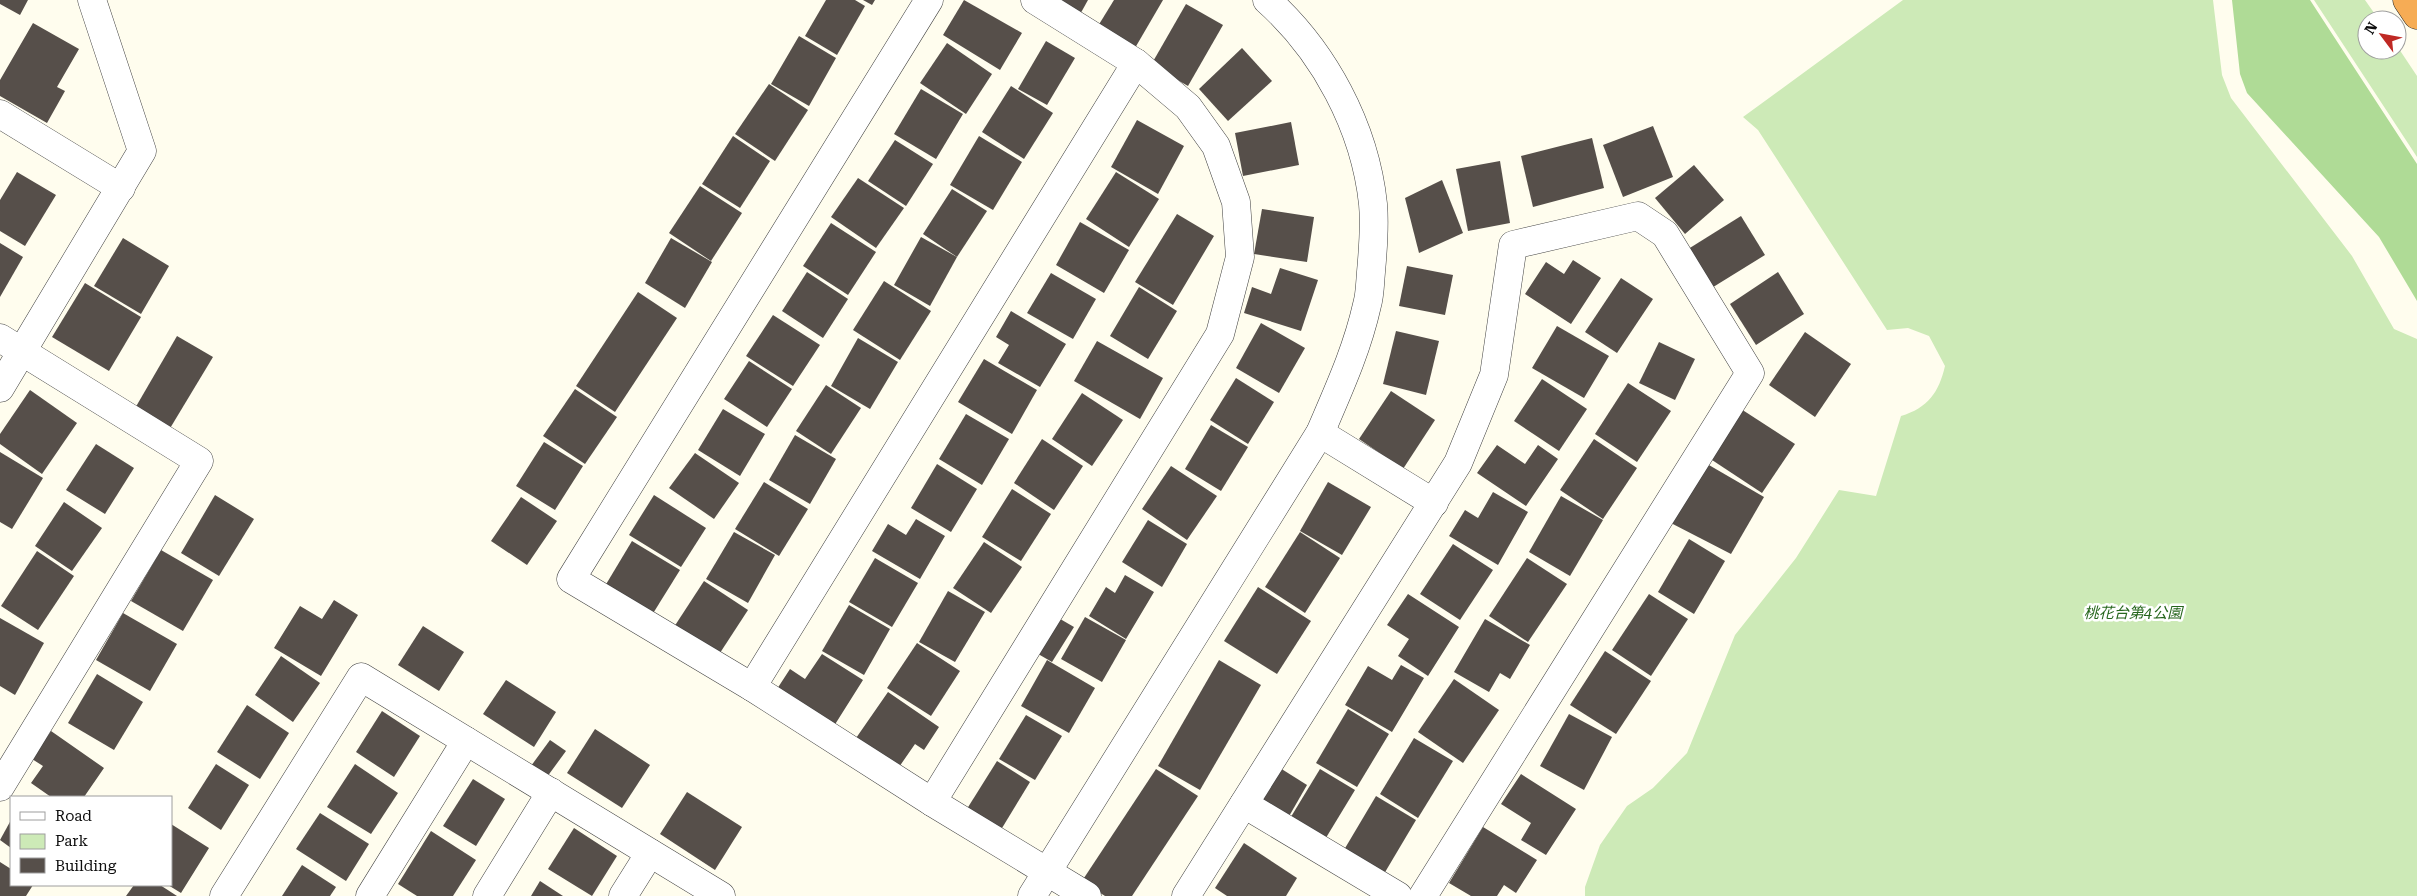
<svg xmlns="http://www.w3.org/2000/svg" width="2417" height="896" font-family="'Roboto Serif','Noto Sans JP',serif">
<rect width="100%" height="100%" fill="#fffdee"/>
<!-- green -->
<g fill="#cdeab7">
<path d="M1903,0H2213L2222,75L2231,98L2352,256L2394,329L2417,339V896H1585V887L1600,845L1627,806L1653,788L1687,753L1735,635L1796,558L1839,490L1876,496L1901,416C1928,408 1939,392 1945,366L1929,336L1908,328L1887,330L1758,130L1743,117Z"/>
<path d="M2314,0H2365L2379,20H2367V50H2397V46L2417,76V157Z"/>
</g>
<!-- forest -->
<path fill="#afdb96" d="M2232,0H2310L2417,164V301L2379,237L2247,93L2240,74Z"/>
<!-- building -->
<g fill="#564f4a">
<path d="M0,0H28L20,15L0,4Z"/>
<path d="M826,0H855L865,6L837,55L805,36Z"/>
<path d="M863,0H875L872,5Z"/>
<path d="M964,0L1022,33L1000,70L943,35Z"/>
<path d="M1060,0H1088L1078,18Z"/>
<path d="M1114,0H1163L1135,48L1098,26Z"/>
<path d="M1186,4L1223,25L1188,86L1151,65Z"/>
<path d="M33,23L79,49L57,87L65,91L47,123L0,96V80Z"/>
<path d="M799,36L836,58L809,106L771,84Z"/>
<path d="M1046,41L1075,58L1047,105L1018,89Z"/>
<path d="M947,43L992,74L966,114L920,83Z"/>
<path d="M1242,48L1272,81L1228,121L1199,89Z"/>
<path d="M769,84L808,110L775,161L735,134Z"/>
<path d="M1011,86L1053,113L1024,159L982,132Z"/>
<path d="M921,89L963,114L936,159L894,134Z"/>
<path d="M1137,120L1184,146L1158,194L1111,167Z"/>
<path d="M1291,122L1299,165L1243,176L1235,133Z"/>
<path d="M1653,126L1673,177L1623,197L1603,145Z"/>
<path d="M733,136L770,161L740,208L702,184Z"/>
<path d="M979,136L1022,162L993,210L950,185Z"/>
<path d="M1592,138L1604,188L1533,207L1521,156Z"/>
<path d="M895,140L933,164L906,206L868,181Z"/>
<path d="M1500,161L1510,223L1468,231L1456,169Z"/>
<path d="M1694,165L1724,200L1685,234L1655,198Z"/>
<path d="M17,172L56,195L25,246L0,231V200Z"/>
<path d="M1116,172L1159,199L1129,247L1086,219Z"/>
<path d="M858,178L904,208L876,248L831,217Z"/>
<path d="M1442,180L1463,233L1419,253L1405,198Z"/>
<path d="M700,186L742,213L711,261L669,233Z"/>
<path d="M952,189L987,211L957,257L923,234Z"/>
<path d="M1262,209L1314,217L1307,262L1254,254Z"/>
<path d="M1177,214L1214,236L1173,305L1135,282Z"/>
<path d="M1741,216L1765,255L1710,289L1685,251Z"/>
<path d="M1080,222L1129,250L1104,293L1056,265Z"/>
<path d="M831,223L876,252L848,295L803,266Z"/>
<path d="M921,237L957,257L930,306L894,285Z"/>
<path d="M123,238L169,266L141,314L94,286Z"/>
<path d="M671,238L712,262L685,308L645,283Z"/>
<path d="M0,243L23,257L0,297Z"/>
<path d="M1573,260L1601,278L1571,324L1525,294L1546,262L1564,274Z"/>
<path d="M1407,266L1453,275L1445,315L1399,306Z"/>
<path d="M1280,268L1318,280L1301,331L1244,313L1252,287L1271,294Z"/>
<path d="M807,272L848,299L823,338L782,311Z"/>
<path d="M1778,272L1804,314L1756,345L1730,304Z"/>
<path d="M1051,273L1096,299L1073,339L1027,313Z"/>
<path d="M1621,278L1653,299L1617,353L1585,332Z"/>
<path d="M884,281L931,311L900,360L853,330Z"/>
<path d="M85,283L141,317L109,371L52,337Z"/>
<path d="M1139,287L1177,311L1148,359L1110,336Z"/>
<path d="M638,292L677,318L615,412L576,386Z"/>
<path d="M1011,311L1066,344L1040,387L998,363L1009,345L996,337Z"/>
<path d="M773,315L820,345L793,386L746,356Z"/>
<path d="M1261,323L1305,348L1279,393L1236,368Z"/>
<path d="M1557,326L1609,356L1584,398L1532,368Z"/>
<path d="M1396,331L1439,341L1426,395L1383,384Z"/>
<path d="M1805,332L1851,364L1815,417L1769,385Z"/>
<path d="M177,336L213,357L169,430L134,410Z"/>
<path d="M858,338L898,362L870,409L831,386Z"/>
<path d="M1097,341L1163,378L1140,419L1074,381Z"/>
<path d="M1659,342L1695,359L1675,400L1639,383Z"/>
<path d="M984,359L1037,390L1012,434L958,402Z"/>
<path d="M749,361L792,389L767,427L724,399Z"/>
<path d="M1236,378L1274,402L1248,444L1210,420Z"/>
<path d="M1542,379L1587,409L1559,451L1514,421Z"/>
<path d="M1628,383L1671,411L1637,462L1595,434Z"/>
<path d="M826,385L861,408L831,454L796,431Z"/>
<path d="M575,389L617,417L585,464L543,436Z"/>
<path d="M30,390L77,423L42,474L0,444V434Z"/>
<path d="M1391,391L1435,420L1403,469L1359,439Z"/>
<path d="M1082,393L1123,420L1092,466L1052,439Z"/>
<path d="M723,409L765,434L740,476L698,450Z"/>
<path d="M1741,409L1795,444L1762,493L1709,458Z"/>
<path d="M966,414L1009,439L982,485L939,459Z"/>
<path d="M1211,425L1248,447L1221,491L1185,469Z"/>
<path d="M795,435L836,459L810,504L769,480Z"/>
<path d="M1042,439L1083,466L1054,510L1014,483Z"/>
<path d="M1594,439L1637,468L1603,519L1560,490Z"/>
<path d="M544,442L583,466L555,510L516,486Z"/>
<path d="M96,444L134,468L105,514L66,490Z"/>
<path d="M1497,445L1525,464L1538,445L1558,459L1526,506L1477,473Z"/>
<path d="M0,452L43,478L12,529L0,522Z"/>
<path d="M695,453L739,483L714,519L669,488Z"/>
<path d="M1702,461L1764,497L1731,554L1667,521Z"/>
<path d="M937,464L977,489L951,532L911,508Z"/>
<path d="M1171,466L1217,496L1187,540L1142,509Z"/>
<path d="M764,482L808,509L779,556L735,529Z"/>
<path d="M1328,482L1371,507L1342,555L1300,531Z"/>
<path d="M1012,489L1051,514L1021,561L982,537Z"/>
<path d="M1493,492L1528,512L1498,565L1449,536L1465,510L1478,518Z"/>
<path d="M215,495L254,519L219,576L181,553Z"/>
<path d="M654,495L706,528L681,567L629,535Z"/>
<path d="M1561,496L1603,520L1570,576L1529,552Z"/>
<path d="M521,497L557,521L527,565L491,541Z"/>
<path d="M64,502L102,528L72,571L35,546Z"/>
<path d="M916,519L945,536L920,579L872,551L888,524L906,535Z"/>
<path d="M1148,520L1187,544L1162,587L1122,562Z"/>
<path d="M734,532L775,555L748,603L706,579Z"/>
<path d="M1300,532L1340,558L1305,613L1265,587Z"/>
<path d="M1689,539L1725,561L1694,614L1658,592Z"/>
<path d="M632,541L680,570L652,615L605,586Z"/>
<path d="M984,542L1022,567L991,613L953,588Z"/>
<path d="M1453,544L1493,570L1460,620L1420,594Z"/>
<path d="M161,550L213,580L183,631L131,601Z"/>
<path d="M37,551L74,576L38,630L1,606Z"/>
<path d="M875,558L918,583L892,627L849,602Z"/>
<path d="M1527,558L1567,584L1528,642L1489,616Z"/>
<path d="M1125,575L1154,592L1126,639L1089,616L1106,587L1115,593Z"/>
<path d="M704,581L748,610L718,656L674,627Z"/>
<path d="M1258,587L1311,621L1277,674L1224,641Z"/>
<path d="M948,591L985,612L955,662L919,642Z"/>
<path d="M1408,594L1459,627L1428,676L1398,656L1409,639L1387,625Z"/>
<path d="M1649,594L1688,619L1651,676L1612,650Z"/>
<path d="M334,600L358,615L321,676L274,648L300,606L322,619Z"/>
<path d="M849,605L890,629L864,675L822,651Z"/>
<path d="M123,613L177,644L150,691L96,660Z"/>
<path d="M1055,616L1074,627L1052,662L1033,651Z"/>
<path d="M1085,617L1126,640L1102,682L1061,659Z"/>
<path d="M0,618L44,643L15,695L0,686Z"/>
<path d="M1485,619L1530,645L1510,679L1500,673L1489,692L1454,672Z"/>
<path d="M423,626L464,652L439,691L398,665Z"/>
<path d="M917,643L960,671L931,716L887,688Z"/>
<path d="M1605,651L1651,681L1616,734L1570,705Z"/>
<path d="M822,654L863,680L834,726L777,689L790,669L805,679Z"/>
<path d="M281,656L320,683L293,722L255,695Z"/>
<path d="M1047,660L1095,688L1069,733L1021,706Z"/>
<path d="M1219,660L1261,685L1200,790L1158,766Z"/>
<path d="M1401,665L1424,678L1392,732L1345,705L1368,666L1392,680Z"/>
<path d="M97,674L143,702L114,750L68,723Z"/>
<path d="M1454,679L1499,710L1463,763L1418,732Z"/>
<path d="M506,680L556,712L534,747L483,714Z"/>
<path d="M888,692L939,727L924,750L915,744L897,770L854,741Z"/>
<path d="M247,705L289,733L260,779L217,752Z"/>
<path d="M1348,709L1389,734L1357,787L1316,763Z"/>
<path d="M382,711L420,736L394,777L356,752Z"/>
<path d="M1569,714L1612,737L1584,790L1540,766Z"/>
<path d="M1026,715L1062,736L1035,780L999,759Z"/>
<path d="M595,729L650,765L622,808L567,773Z"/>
<path d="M51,731L104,768L84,797H51L31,783L43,766L32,759Z"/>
<path d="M1414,738L1453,761L1418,818L1380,794Z"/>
<path d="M550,740L566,751L547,777L531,766Z"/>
<path d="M997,761L1030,782L999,833L965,812Z"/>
<path d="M216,764L249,785L221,830L188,808Z"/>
<path d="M355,764L398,793L371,834L327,807Z"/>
<path d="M1280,768L1307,785L1284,825L1256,808Z"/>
<path d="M1156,769L1198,796L1132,896H1105L1082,881Z"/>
<path d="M1320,769L1355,790L1321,846L1286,825Z"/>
<path d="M1521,774L1576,809L1546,855L1521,840L1531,823L1501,804Z"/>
<path d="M473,779L505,799L476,846L443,826Z"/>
<path d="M687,792L742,827L715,870L660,834Z"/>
<path d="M1376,796L1416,820L1381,879L1341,855Z"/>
<path d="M320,813L369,844L346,881L296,849Z"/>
<path d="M11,820V848L0,840Z"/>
<path d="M171,824L209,848L181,893L168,885H171Z"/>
<path d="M1483,827L1537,860L1516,893L1504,885L1497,896H1471L1449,883Z"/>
<path d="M574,828L617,856L592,896L548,869Z"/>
<path d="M431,831L476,860L453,896H417L398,884Z"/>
<path d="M1244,843L1297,878L1286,896H1227L1215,888Z"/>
<path d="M0,862L11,869V885H33L26,896H0Z"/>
<path d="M302,865L336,887L330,896H282Z"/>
<path d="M540,881L563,896H531Z"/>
<path d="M134,885H160L177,896H126Z"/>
</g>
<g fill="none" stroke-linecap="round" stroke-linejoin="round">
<!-- minor casing -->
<g stroke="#404040" stroke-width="29">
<g id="minor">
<path d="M929,0L571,579L752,687L932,802L1087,896"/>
<path d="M0,114L121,188"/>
<path d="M0,338L199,461L0,787"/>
<path d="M0,388L142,151L92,0"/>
<path d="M1320,433L1434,503"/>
<path d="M752,687L1136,63"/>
<path d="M932,802L1220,334L1240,257L1236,202L1216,146L1188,107L1136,63L1035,0"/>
<path d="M1244,804L1398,896"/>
<path d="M224,896L361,677L721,896"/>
<path d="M370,896L466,741"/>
<path d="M487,896L551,792"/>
<path d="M623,896L650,853"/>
<path d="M1032,896L1320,433C1338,391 1357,350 1367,305C1370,295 1370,283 1371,272C1373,250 1375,225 1373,204C1365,127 1324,51 1267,0"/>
<path d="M1186,896L1458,463L1494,375L1513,245L1638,216L1665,234L1750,373L1423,896"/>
</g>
</g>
<!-- highway casing -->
<g stroke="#1e1e1e" stroke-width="29">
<path id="highway" d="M2407,0L2417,15"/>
</g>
<!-- minor -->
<use href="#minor" stroke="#fff" stroke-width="28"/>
<!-- highway -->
<use href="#highway" stroke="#f6ac55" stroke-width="28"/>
</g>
<g text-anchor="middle" stroke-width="5" stroke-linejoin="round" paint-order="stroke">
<!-- park labels -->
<g font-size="15" font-style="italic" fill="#26661d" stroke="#fff">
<text x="2133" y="618">桃花台第4公園</text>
</g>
</g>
<!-- legend -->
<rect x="10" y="796" width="162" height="90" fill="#ffffff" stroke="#9e9e9e"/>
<rect x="20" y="812" width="25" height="8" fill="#ffffff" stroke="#9e9e9e"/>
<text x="55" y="821" font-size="15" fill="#0d0d0d">Road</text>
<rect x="20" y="834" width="25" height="15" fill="#cdeab7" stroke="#9e9e9e"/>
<text x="55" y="846" font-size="15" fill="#0d0d0d">Park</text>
<rect x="20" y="858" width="25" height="15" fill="#564f4a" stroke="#9e9e9e"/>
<text x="55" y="871" font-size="15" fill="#0d0d0d">Building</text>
<!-- north arrow -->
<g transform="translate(2382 35) rotate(302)"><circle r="24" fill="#ffffff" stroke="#9e9e9e"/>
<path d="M0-4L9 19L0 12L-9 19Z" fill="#bf2924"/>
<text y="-8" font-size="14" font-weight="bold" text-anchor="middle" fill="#0d0d0d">N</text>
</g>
</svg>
